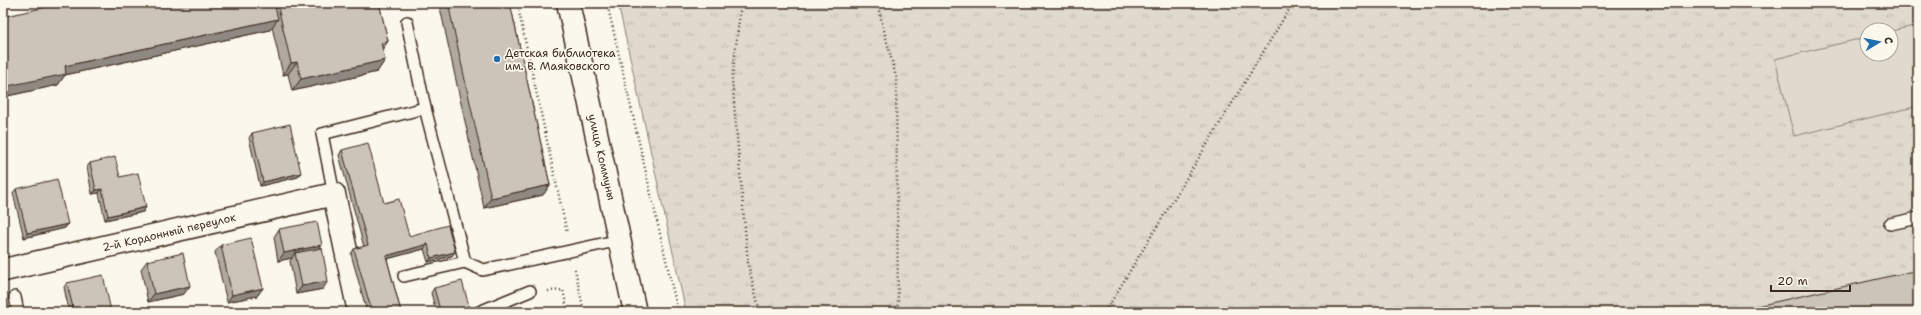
<svg xmlns="http://www.w3.org/2000/svg" width="1921" height="315" font-family="'Shantell Sans',sans-serif">
<defs>
<pattern id="park-tufts" width="24" height="20" patternUnits="userSpaceOnUse"><rect width="24" height="20" fill="#dfd9ce"/><path d="M3 7l-1-3M5 7V3M7 7l1-3M15 17l-1-3M17 17v-4M19 17l1-3" fill="none" stroke="#c0bab0"/></pattern>
</defs>
<rect width="100%" height="100%" fill="#fbf7ec"/>
<filter id="ink" filterUnits="userSpaceOnUse"><feTurbulence type="fractalNoise" baseFrequency=".025" numOctaves="2"/><feDisplacementMap in="SourceGraphic" scale="8" xChannelSelector="R" yChannelSelector="G"/><feConvolveMatrix kernelMatrix="1 2 1 2 8 2 1 2 1" color-interpolation-filters="sRGB"/></filter>
<g filter="url(#ink)">
<!-- park -->
<path fill="url(#park-tufts)" stroke="#8d8276" fill-rule="evenodd" d="M618,3H1918V312H686ZM1867,30H1891V54H1867Z"/>
<!-- pitch -->
<path fill="#dfd9ce" stroke="#8d8276" d="M1918,25V106L1794,136L1775,59L1867,37V54H1891V31Z"/>
<g fill="none" stroke-linecap="round" stroke-linejoin="round">
<!-- service casing -->
<g stroke="#3b2a1e" stroke-width="14">
<g id="service">
<path d="M407,22L425,108L465,262L483,270L620,240"/>
<path d="M334,194L322,134L425,108"/>
<path d="M1890,224L1918,218"/>
<path d="M404,276L465,262"/>
<path d="M15,297L18,312"/>
<path d="M479,312L530,291"/>
</g>
</g>
<!-- minor casing -->
<g stroke="#3b2a1e" stroke-width="25">
<path id="minor" d="M4,270L334,194L359,312"/>
</g>
<!-- tertiary casing -->
<g stroke="#3b2a1e" stroke-width="25">
<path id="tertiary" d="M568,3L635,312"/>
</g>
<!-- path -->
<g stroke="#3b2a1e" stroke-width="2.5" stroke-dasharray="1 3" stroke-linecap="butt">
<path d="M517,3L567,233"/>
<path d="M607,3L678,312"/>
<path d="M741,3L732,80L748,264L760,312"/>
<path d="M877,3L896,77L898,312"/>
<path d="M575,269L584,312"/>
<path d="M548,291L563,290L568,312"/>
<path d="M1105,312L1293,3"/>
</g>
<!-- service -->
<use href="#service" stroke="#fbf7ec" stroke-width="11"/>
<!-- minor -->
<use href="#minor" stroke="#fbf7ec" stroke-width="22"/>
<!-- tertiary -->
<use href="#tertiary" stroke="#fbf7ec" stroke-width="22"/>
</g>
<!-- wall -->
<g fill="#afa99f" stroke="#3b2a1e">
<path d="M276,3H379L388,41L382,49L385,60L377,72L292,91L288,74L283,75L272,27L270,30L65,75L58,85L3,97V20L6,16L275,5Z"/>
<path d="M439,3H510L550,185L543,195L484,208Z"/>
<path d="M252,133L298,177L260,186L249,138Z"/>
<path d="M342,150L409,236L452,256L428,262L424,249L387,259L401,312H367L351,254L354,249L364,247L339,155Z"/>
<path d="M90,163L120,177L146,207L143,212L105,220L99,193L92,194L87,167Z"/>
<path d="M16,189L68,224L65,228L24,238L13,193Z"/>
<path d="M279,229L320,248L323,289L296,294L290,261L292,258L278,261L274,237Z"/>
<path d="M221,245L263,288L257,296L227,302L215,252Z"/>
<path d="M147,261L184,294L148,302L141,269Z"/>
<path d="M67,283L111,311L110,312H69L64,287Z"/>
<path d="M434,288L469,306L466,311H436L431,293Z"/>
</g>
<!-- shaded-wall -->
<g fill="#8f8982" stroke="#3b2a1e">
<path d="M278,19L270,30L65,75L58,85L3,97V87L65,66Z"/>
<path d="M388,41L380,53L381,43Z"/>
<path d="M385,60L377,72L292,91L301,79Z"/>
<path d="M297,62L288,74L283,75L291,63Z"/>
<path d="M301,173L298,177L260,186L263,182Z"/>
<path d="M550,185L543,195L484,208L491,198Z"/>
<path d="M102,189L99,193L92,194L96,190Z"/>
<path d="M146,207L143,212L105,220L108,216Z"/>
<path d="M68,224L65,228L24,238L27,233Z"/>
<path d="M428,244L424,249L383,260L386,256Z"/>
<path d="M322,245L317,253H295L292,258L278,261L284,253Z"/>
<path d="M455,252L452,256L428,262L431,258Z"/>
<path d="M328,281L323,289L296,294L302,286Z"/>
<path d="M190,286L184,294L148,302L154,294Z"/>
<path d="M263,288L257,296L227,302L232,295Z"/>
<path d="M469,306L466,311L462,312H449Z"/>
</g>
<!-- building -->
<g fill="#ccc4b9" stroke="#3b2a1e">
<path d="M65,3H274L278,19L65,66L66,74L3,87V23L7,22L6,16Z"/>
<path d="M277,3H379L388,41L381,43L385,60L301,79L297,62L291,63Z"/>
<path d="M448,3H510L550,185L491,198Z"/>
<path d="M290,124L301,173L263,182L252,133Z"/>
<path d="M368,143L384,203L399,199L409,236L448,225L455,252L431,258L428,244L386,256L401,312H372L354,249L368,245L342,150Z"/>
<path d="M115,157L120,177L138,173L146,207L108,216L102,189L96,190L90,163Z"/>
<path d="M57,179L68,224L27,233L16,189Z"/>
<path d="M317,222L322,245L284,253L279,229Z"/>
<path d="M251,238L263,288L232,295L221,245Z"/>
<path d="M322,248L328,281L302,286L295,253Z"/>
<path d="M183,253L190,286L154,294L147,261Z"/>
<path d="M1918,270V312H1730Z"/>
<path d="M103,275L111,311L105,312H74L67,283Z"/>
<path d="M462,281L469,306L449,312H431L440,310L434,288Z"/>
<path d="M541,310V312H533Z"/>
</g>
</g>
<!-- markers -->
<circle fill="#1f6fb2" stroke="#fbf7ec" stroke-width="1.5" cx="497" cy="59" r="4"/>
<g text-anchor="middle" stroke-width="3.5" stroke-linejoin="round" paint-order="stroke">
<!-- poi labels -->
<g font-size="11" fill="#3b2a1e" stroke="#fbf7ec" text-anchor="start">
<text x="505" y="57">Детская библиотека<tspan x="505" dy="13">им. В. Маяковского</tspan></text>
</g>
<!-- street labels -->
<g font-size="11" fill="#3b2a1e" stroke="#fbf7ec">
<text transform="translate(602 157) rotate(77)" y="4">улица Коммуны</text>
<text transform="translate(169 232) rotate(-13)" y="4">2-й Кордонный переулок</text>
</g>
</g>
<!-- margin -->
<rect width="1921" height="315" fill="none" stroke="#fbf7ec" stroke-width="16"/>
<rect x="8" y="8" width="1905" height="299" fill="none" stroke="#3b2a1e" stroke-width="1.5" filter="url(#ink)"/>
<!-- north arrow -->
<g transform="translate(1879 42) rotate(80)"><circle r="19" fill="#fbf7ec" stroke="#aea59a"/>
<path d="M0-3L7 15L0 10L-7 15Z" fill="#1f6fb2"/>
<text y="-6" font-size="11" font-weight="bold" text-anchor="middle" fill="#3b2a1e">С</text>
</g>
<!-- scale -->
<path d="M1771 285v6h79v-6" fill="none" stroke="#3b2a1e" stroke-width="2"/>
<text x="1777" y="285" font-size="12" fill="#3b2a1e" stroke="#fbf7ec" stroke-width="3" paint-order="stroke">20 m</text>
</svg>
